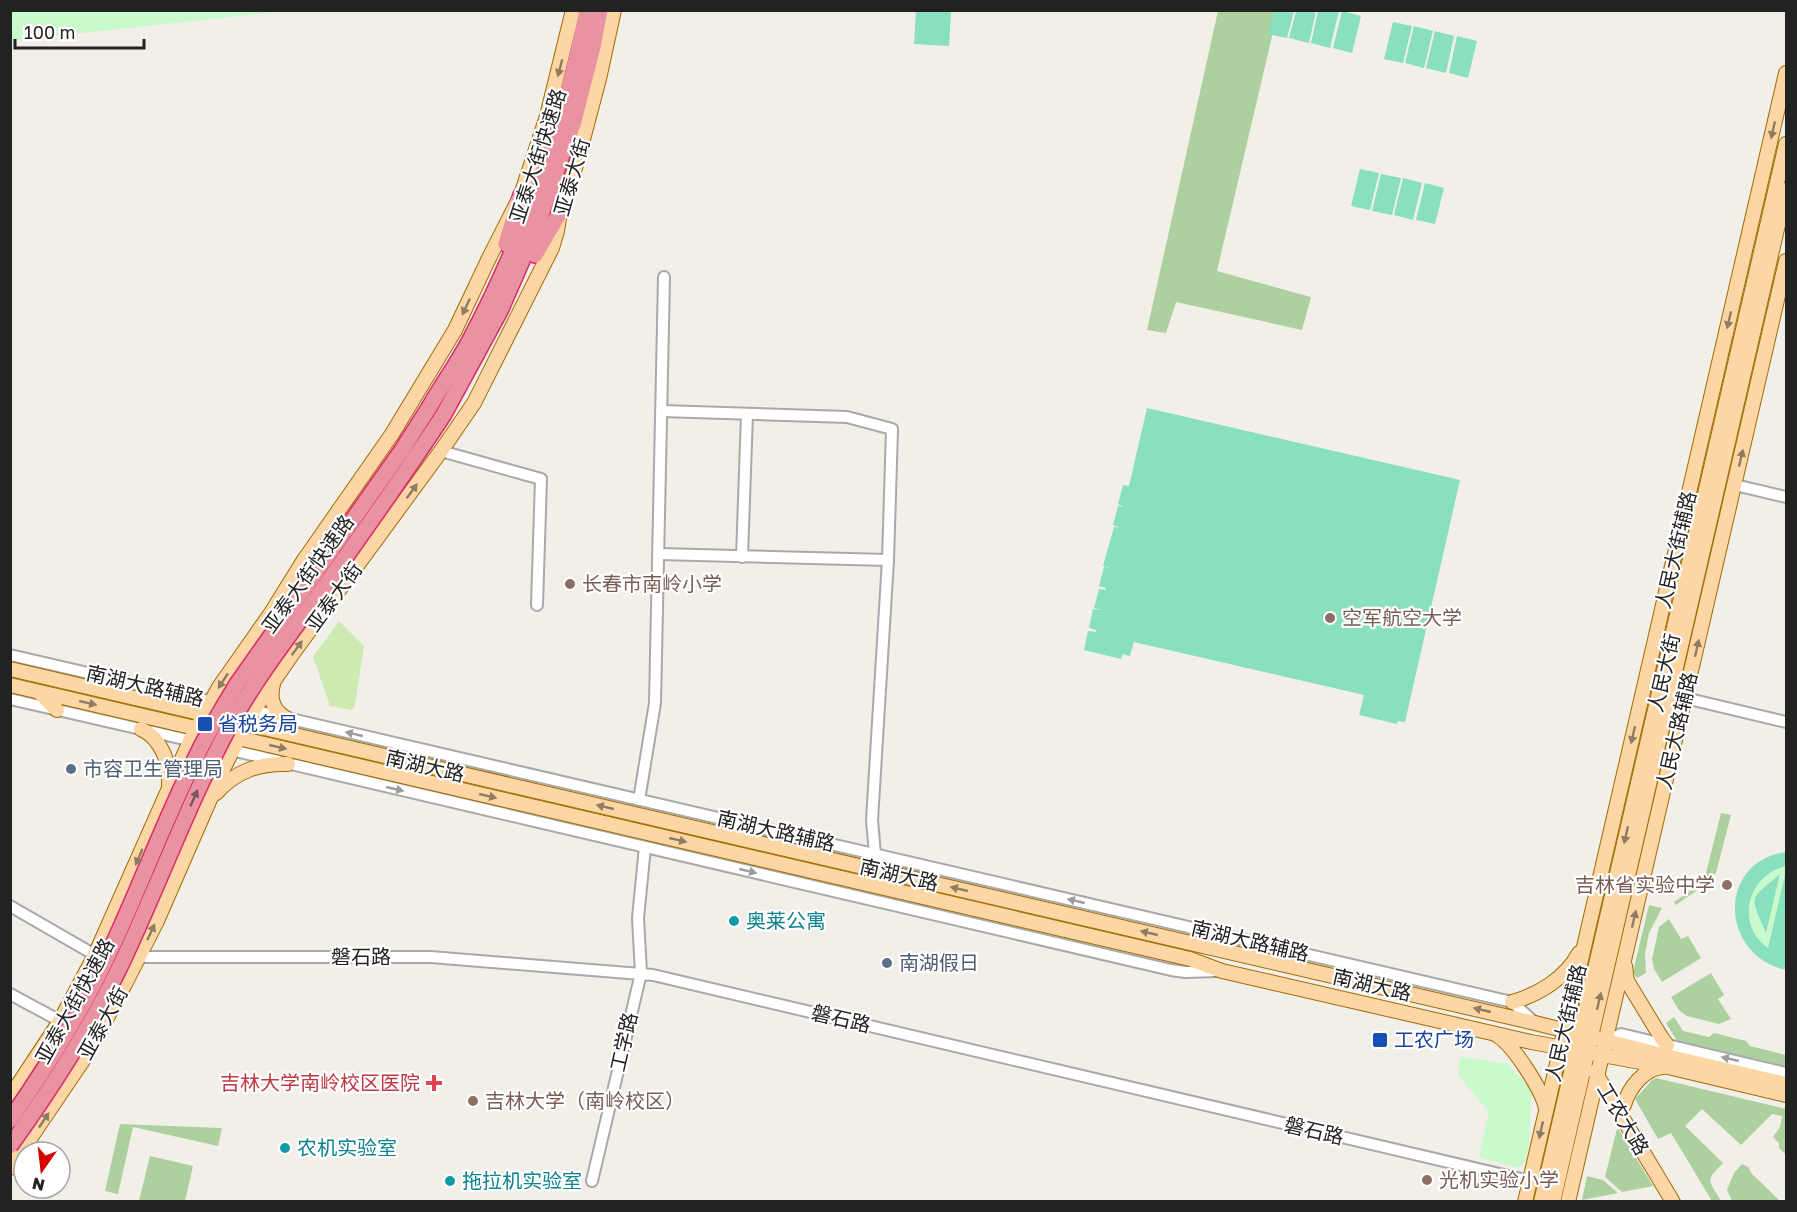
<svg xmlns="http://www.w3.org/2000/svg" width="1797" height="1212" font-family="'Golos Text','Noto Sans SC',sans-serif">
<rect width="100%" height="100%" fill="#f2efe9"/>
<!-- grass -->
<path fill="#cdebb0" d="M339,621L364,646L355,705L352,710L330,706L313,657Z"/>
<!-- forest -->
<g fill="#add19e">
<path d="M1218,11H1278L1217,271L1311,297L1302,330L1176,302L1166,333L1147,330Z"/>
<path d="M1721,813L1731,815L1716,873L1702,887L1676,905L1674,902L1704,881Z"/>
<path d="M1649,905L1662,908L1649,933L1645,954L1646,973L1637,978L1633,972Z"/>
<path d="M1669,919L1681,939L1688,936L1701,958L1662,982L1654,969L1652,959L1659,927Z"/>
<path d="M1711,973L1724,995L1718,999L1731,1019L1719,1024L1687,1016L1679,1010L1671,997Z"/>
<path d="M1674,1017L1683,1031L1709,1037L1714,1033L1746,1041L1750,1046L1786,1055V1066L1677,1041L1666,1023Z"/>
<path d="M1656,1078L1786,1109V1155L1779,1148V1143L1773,1137L1780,1127L1782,1116L1772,1114L1741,1145L1702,1109L1685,1126L1723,1163C1704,1182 1709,1180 1721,1201H1712L1671,1133L1658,1139L1635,1099L1652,1080Z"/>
<path d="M120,1124L220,1128H222L218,1146L133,1127L118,1194L105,1191Z"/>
<path d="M1617,1129L1619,1130L1653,1186L1622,1192L1605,1177Z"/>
<path d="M150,1156L193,1166L185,1201H139Z"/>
<path d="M1742,1164L1748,1167L1752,1174L1780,1201H1732L1727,1190L1734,1173Z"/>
<path d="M1587,1176L1603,1180L1618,1193L1582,1200Z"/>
</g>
<!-- park -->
<g fill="#c8facc" fill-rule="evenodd">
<path d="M11,10H286V11L18,40L11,45Z"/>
<path d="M1786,866V870L1768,948C1734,922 1746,876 1786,866ZM1779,875L1766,932C1749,900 1750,896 1779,875Z"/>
<path d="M1460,1057L1508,1064L1532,1091L1529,1144L1525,1162L1518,1168L1479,1157L1489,1112L1458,1075Z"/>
</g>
<!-- pitch -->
<g fill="#88e0be">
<path d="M1274,10L1294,11L1287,38L1268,34Z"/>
<path d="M916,11H951L949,46L914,44Z"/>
<path d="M1296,11H1316L1309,43L1289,38Z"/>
<path d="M1318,11H1339L1330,48L1311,43Z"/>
<path d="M1342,11L1361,16L1352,53L1333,48Z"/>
<path d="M1393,22L1412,26L1403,63L1384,59Z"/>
<path d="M1414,26L1433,31L1424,68L1405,63Z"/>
<path d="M1435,31L1454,36L1446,73L1426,68Z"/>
<path d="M1457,36L1477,41L1468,78L1449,73Z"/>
<path d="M1360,169L1379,173L1370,210L1351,206Z"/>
<path d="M1381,174L1401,178L1392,215L1372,211Z"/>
<path d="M1403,178L1422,183L1413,220L1394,215Z"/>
<path d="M1425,183L1444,188L1435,224L1416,220Z"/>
<path d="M1147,408L1460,480L1405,722L1398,721L1397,724L1359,715L1364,695L1134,642L1130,656L1123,654L1121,659L1084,650L1088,631L1096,632V630L1089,628L1093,609L1101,610L1094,608L1099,589L1105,590L1106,588L1099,586L1104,567L1111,568L1103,566L1114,527L1120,528L1113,525L1118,506L1124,507L1118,504L1123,485L1129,486Z"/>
<path d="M1786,852V866C1748,875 1734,924 1768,948L1786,870V970C1718,954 1718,861 1786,852Z"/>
<path d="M1780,874L1766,933C1750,894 1748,901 1780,874Z"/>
</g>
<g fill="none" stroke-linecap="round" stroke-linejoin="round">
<!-- minor casing -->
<g stroke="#a9a9a9" stroke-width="14">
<g id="minor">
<path d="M662,411L847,417L892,429L888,560L872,820L875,854"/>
<path d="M441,451L541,479L537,605"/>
<path d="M1735,485L1786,497"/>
<path d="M659,554L888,560"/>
<path d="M742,557L747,414"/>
<path d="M10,655L218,703"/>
<path d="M1685,698L1786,722"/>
<path d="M10,699L197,742"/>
<path d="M248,709L1512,1002L1535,1023"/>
<path d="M227,749L1171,970L1185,972L1218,971"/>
<path d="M639,800L655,703L664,277"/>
<path d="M10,906L95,955"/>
<path d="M139,957H431L653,975L1529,1181"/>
<path d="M10,994L60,1021"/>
<path d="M1606,1041L1621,1034L1786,1073"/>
<path d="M592,1181L641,973L638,918L645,847"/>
</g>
</g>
<!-- major casing -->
<g stroke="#a06b00" stroke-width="16">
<g id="major">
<path d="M10,669L1535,1023L1670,1057L1786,1084"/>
<path d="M273,684C269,699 273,712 288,719"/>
<path d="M10,685L1190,959L1222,971L1531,1042L1668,1067L1786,1095"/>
<path d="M39,692L57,710"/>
<path d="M141,729C162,739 170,763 169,785"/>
<path d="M216,793C236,771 259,763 288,764"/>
<path d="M1625,966L1627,981L1661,1037L1667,1045"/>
<path d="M1512,1002C1538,995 1566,978 1579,953"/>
<path d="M1498,1036C1514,1046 1542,1090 1546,1108"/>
<path d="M1595,1072L1673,1202"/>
<path d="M10,1097L60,1021L95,955L190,741L219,687L271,613L304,560L392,434L455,330L490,256L521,195L547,116L573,10"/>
<path d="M1624,1105C1629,1088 1644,1068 1663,1067"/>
<path d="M10,1168L88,1053L125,984L157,921L224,767L253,711L293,653L441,451L474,403L552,248L557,231L560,212L577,162L599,79L614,10"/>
<path d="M1525,1202L1786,73"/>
<path d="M1541,1202L1786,144"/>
<path d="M1553,1202L1786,190"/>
<path d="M1568,1202L1786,261"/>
</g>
</g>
<!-- highway casing -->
<g stroke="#dc2a67" stroke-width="18">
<g id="highway">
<path d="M506,244L521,195"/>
<path d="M535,255L560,212"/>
<path d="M430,406C443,383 458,363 470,340C525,236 564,126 587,10"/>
<path d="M444,414L500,311L537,226L574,121L593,47L600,10"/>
</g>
</g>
<!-- minor -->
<use href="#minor" stroke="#fff" stroke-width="10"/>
<!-- major -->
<use href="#major" stroke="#fcd6a4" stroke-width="14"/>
<!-- highway -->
<use href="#highway" stroke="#e892a2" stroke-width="15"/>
<!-- highway-bridge casing -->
<g stroke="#dc2a67" stroke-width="18" stroke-linecap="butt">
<g id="highway-bridge">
<path d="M10,1120C47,1066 83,1010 110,951C141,885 166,816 199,751C210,728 224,706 237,684L402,450L430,406"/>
<path d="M10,1146C53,1086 94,1023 125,956C160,881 189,802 228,729C253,682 286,640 317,597C360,537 403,477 444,414"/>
</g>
</g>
<!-- highway-bridge -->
<use href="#highway-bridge" stroke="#e892a2" stroke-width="15"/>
</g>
<!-- one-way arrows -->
<defs><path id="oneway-solid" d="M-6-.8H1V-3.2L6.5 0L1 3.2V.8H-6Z" transform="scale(1.5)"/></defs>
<g fill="#8f7c63">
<use href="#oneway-solid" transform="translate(560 68) rotate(105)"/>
<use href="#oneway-solid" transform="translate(1773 130) rotate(103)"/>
<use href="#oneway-solid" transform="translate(466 307) rotate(115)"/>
<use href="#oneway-solid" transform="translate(1729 320) rotate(103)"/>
<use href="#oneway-solid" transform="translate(1741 458) rotate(-77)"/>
<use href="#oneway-solid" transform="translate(412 491) rotate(-54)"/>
<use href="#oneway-solid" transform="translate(297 648) rotate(-54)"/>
<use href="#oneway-solid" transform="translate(1697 648) rotate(-77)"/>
<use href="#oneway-solid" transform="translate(223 681) rotate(123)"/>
<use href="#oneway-solid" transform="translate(88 703) rotate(13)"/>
<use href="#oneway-solid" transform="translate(1633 735) rotate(103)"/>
<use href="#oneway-solid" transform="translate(278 747) rotate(13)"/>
<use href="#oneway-solid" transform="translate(488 796) rotate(13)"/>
<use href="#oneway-solid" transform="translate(605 807) rotate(-167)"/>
<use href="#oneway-solid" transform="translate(1626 835) rotate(103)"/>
<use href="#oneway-solid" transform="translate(678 840) rotate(13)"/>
<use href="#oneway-solid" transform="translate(139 857) rotate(113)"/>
<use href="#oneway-solid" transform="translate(959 889) rotate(-167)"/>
<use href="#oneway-solid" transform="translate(1634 919) rotate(-77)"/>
<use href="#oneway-solid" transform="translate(151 932) rotate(-65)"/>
<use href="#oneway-solid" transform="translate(1149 933) rotate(-167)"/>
<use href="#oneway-solid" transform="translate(1599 1001) rotate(-77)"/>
<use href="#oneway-solid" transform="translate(1482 1010) rotate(-167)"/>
<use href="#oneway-solid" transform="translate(44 1120) rotate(-56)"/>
<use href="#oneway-solid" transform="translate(1541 1130) rotate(103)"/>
</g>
<g fill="#9c9c9c">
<use href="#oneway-solid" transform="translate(354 734) rotate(-167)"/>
<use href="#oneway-solid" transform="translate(395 789) rotate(13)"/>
<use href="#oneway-solid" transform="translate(748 871) rotate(13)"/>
<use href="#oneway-solid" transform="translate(1076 901) rotate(-167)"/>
<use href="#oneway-solid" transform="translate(1730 1059) rotate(-167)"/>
</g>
<use fill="#7b545c" href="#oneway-solid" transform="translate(194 798) rotate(-66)"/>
<!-- markers -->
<g fill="#8d6e63" stroke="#fff" stroke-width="2">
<circle cx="570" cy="584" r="6"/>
<circle cx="1330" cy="618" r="6"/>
<circle cx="1727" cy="885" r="6"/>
<circle cx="473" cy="1101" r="6"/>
<circle cx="1427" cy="1180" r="6"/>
</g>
<g fill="#1a4fb4" stroke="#fff" stroke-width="2">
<rect x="197" y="716" width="16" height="16" rx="3"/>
<rect x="1372" y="1032" width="16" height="16" rx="3"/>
</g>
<g fill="#5c6f8a" stroke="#fff" stroke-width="2">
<circle cx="71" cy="769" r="6"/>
<circle cx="887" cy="963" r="6"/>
</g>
<g fill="#0f9aa8" stroke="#fff" stroke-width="2">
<circle cx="734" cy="921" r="6"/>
<circle cx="285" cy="1148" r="6"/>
<circle cx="450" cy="1181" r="6"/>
</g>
<path fill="#e0444e" stroke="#fff" stroke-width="2" d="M431 1074h6v6h6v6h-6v6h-6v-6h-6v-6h6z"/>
<g text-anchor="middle" stroke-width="4.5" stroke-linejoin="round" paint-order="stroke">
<!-- street labels -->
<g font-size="20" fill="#222" stroke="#fff">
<text transform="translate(538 156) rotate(-72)" y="7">亚泰大街快速路</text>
<text transform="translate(572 177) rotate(-74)" y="7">亚泰大街</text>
<text transform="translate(1676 550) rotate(-77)" y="7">人民大街辅路</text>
<text transform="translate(308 574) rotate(-54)" y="7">亚泰大街快速路</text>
<text transform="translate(334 597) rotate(-54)" y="7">亚泰大街</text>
<text transform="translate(1664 673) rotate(-77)" y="7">人民大街</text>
<text transform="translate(145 686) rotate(13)" y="7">南湖大路辅路</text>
<text transform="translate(1677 731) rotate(-77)" y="7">人民大路辅路</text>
<text transform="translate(425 766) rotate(13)" y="7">南湖大路</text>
<text transform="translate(776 831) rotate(13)" y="7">南湖大路辅路</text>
<text transform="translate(899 875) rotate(13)" y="7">南湖大路</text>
<text transform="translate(1250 941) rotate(13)" y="7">南湖大路辅路</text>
<text x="361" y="964">磐石路</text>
<text transform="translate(1372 985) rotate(13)" y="7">南湖大路</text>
<text transform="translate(75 1001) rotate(-61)" y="7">亚泰大街快速路</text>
<text transform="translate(841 1019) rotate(13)" y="7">磐石路</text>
<text transform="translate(103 1023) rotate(-61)" y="7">亚泰大街</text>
<text transform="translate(1566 1023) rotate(-77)" y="7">人民大街辅路</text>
<text transform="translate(624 1042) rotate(-77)" y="7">工学路</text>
<text transform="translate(1623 1119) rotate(59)" y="7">工农大路</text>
<text transform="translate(1314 1131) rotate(13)" y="7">磐石路</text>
</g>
<!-- education labels -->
<g font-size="20" fill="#785e54" stroke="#fff" text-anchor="start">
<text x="582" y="591">长春市南岭小学</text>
<text x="1342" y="625">空军航空大学</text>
<text x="1715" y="892" text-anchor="end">吉林省实验中学</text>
<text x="485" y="1108">吉林大学（南岭校区）</text>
<text x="1439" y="1187">光机实验小学</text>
</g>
<!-- transit labels -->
<g font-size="20" fill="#164399" stroke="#fff" text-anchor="start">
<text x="218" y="731">省税务局</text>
<text x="1394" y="1047">工农广场</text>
</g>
<!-- service labels -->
<g font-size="20" fill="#4e5e75" stroke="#fff" text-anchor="start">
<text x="83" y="776">市容卫生管理局</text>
<text x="899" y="970">南湖假日</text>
</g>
<!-- culture labels -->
<g font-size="20" fill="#0d838f" stroke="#fff" text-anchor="start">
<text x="746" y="928">奥莱公寓</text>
<text x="297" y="1155">农机实验室</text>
<text x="462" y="1188">拖拉机实验室</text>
</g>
<!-- health labels -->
<g font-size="20" fill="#be3a42" stroke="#fff" text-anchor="end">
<text x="420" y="1090">吉林大学南岭校区医院</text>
</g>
</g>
<!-- border -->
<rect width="1797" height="1212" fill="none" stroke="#222222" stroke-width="24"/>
<!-- north arrow -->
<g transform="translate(42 1170) rotate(194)"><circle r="28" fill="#ffffff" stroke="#a7a7a7" stroke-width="1.5"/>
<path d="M0-4.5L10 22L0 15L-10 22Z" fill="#d40000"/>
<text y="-9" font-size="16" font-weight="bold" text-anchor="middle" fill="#222222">N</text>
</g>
<!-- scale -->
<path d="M15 39v9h129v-9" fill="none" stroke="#222222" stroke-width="3"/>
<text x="24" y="39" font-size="18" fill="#222222" stroke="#ffffff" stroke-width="4.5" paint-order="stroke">100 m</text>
</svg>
